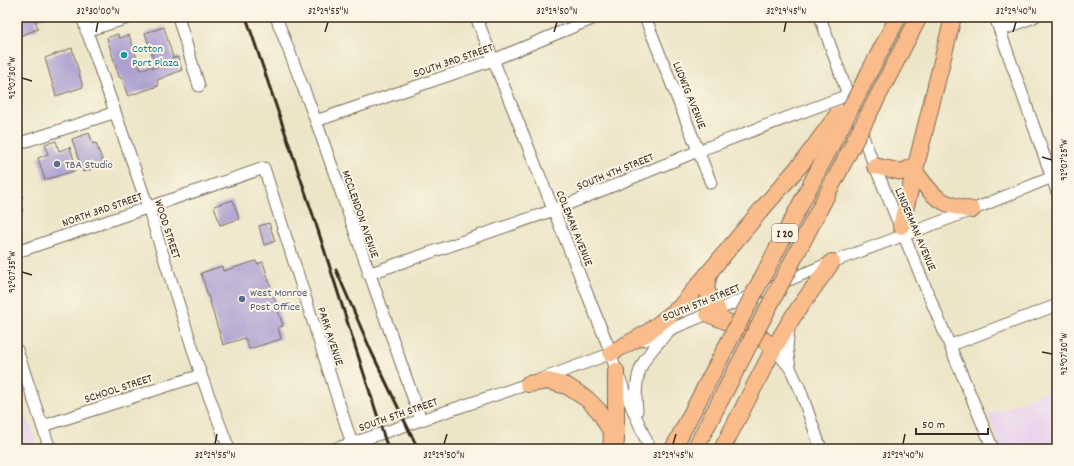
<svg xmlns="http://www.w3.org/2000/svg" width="1074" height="466" font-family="Dekko,sans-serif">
<rect width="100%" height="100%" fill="#fcf5e5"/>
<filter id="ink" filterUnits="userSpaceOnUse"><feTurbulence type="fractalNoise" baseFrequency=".025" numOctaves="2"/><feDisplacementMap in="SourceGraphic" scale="8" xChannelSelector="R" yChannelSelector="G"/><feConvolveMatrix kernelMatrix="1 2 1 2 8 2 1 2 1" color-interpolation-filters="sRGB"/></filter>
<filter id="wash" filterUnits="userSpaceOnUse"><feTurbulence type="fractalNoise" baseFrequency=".012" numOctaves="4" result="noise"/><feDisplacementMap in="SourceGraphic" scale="16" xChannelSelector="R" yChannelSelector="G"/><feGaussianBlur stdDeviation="0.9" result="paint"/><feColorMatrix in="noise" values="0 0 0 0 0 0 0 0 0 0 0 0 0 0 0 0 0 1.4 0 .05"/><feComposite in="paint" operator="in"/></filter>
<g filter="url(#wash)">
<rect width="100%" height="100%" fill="#ece5c7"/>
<!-- built -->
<g fill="#e8d2ee">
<path d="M17,387L38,449H17Z"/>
<path d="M1057,387V449H1002L988,415Z"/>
</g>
<g id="blocks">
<!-- building -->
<g fill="#aca0d0">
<path d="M17,17H46L35,21L38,29L17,37Z"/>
<path d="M164,27L173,58L178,57L182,70L157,80L158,86L128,96L121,77H119L107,38L118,34L119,38L129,35L141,70L152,66V68L156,67L145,33Z"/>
<path d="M72,48L83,87L56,96L45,58Z"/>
<path d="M89,133L93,144L96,143L104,165L83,172L72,139Z"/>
<path d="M56,141L59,151L70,147L77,170L45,180L38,158L48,154L45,144Z"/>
<path d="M20,189L23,197L18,199L23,211L17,213V190Z"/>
<path d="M233,200L239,219L220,225L214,206Z"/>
<path d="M269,223L275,241L264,245L259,226Z"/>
<path d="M256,261L257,264L263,262L283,326L278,327L281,339L249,349L245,338L223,345L201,273L222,266L223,271Z"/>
</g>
</g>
</g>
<g filter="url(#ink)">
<use href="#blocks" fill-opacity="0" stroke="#796b59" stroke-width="1"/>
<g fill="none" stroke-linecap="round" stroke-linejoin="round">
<!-- minor casing -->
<g stroke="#796b59" stroke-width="13">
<g id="minor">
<path d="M82,17L148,207L201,375L229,449"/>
<path d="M178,17L199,86"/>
<path d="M276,17L316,121L421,420"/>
<path d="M476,17L611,353L616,371L650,449"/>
<path d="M645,17L711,183"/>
<path d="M820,17L866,145L993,449"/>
<path d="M995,17L1057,192"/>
<path d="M86,31L131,17"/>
<path d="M1000,31L1034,17"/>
<path d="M316,121L493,60L597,17"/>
<path d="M17,144L113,113"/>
<path d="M17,252L264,168L352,444"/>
<path d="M368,274L554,210L698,151L848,95"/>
<path d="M789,327L787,348L790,367"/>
<path d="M645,340L832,262L972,210L1057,175"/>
<path d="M951,345L1057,305"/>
<path d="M774,348L790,368L800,389L821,449"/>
<path d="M17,350L50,449"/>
<path d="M637,411C633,370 642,360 669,331"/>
<path d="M43,426L201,375"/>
<path d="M335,449L528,384L618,351"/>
</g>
</g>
<!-- highway casing -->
<g stroke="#796b59" stroke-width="18">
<g id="highway">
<path d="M875,166L902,172L915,166"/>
<path d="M914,170C933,197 938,204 972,210"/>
<path d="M901,226L953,17"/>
<path d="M710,273C702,291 709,295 718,310"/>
<path d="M708,314L755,333L774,348"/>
<path d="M611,353L647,333L680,307L762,209"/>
<path d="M528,384L548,381L567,386L587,399L599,411L612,433L611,449"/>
<path d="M616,442V371"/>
<path d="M722,449L774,348L794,315L832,262"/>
</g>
</g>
<!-- minor -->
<use href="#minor" stroke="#fff" stroke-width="11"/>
<!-- highway -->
<use href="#highway" stroke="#f9bc8a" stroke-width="16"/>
<!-- rail -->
<g stroke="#3b2a1e" stroke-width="3">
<path d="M246,17L316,224L388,449"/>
<path d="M336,270L372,353L418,449"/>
</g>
<!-- highway-bridge casing -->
<g stroke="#796b59" stroke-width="18" stroke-linecap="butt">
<g id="highway-bridge">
<path d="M762,209L802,163L838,114"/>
<path d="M673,449L898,17"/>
<path d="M695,449L919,17"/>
</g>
</g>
<!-- highway-bridge -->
<use href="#highway-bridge" stroke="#f9bc8a" stroke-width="16"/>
</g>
</g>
<!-- ticks -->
<path fill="none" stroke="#3b2a1e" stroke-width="1.5" d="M96,32L98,22M325,32L328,22M554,32L557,22M784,32L786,22M1013,32L1016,22M22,78L32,81M1042,157L1052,160M22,272L32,275M1042,352L1052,354M215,444L217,434M444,444L447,434M673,444L676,434M903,444L905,434"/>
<!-- markers -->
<circle fill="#0f9aa8" stroke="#fcf5e5" stroke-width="1.5" cx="124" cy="55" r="4"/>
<g fill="#5c6f8a" stroke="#fcf5e5" stroke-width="1.5">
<circle cx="57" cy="164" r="4"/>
<circle cx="242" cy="299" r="4"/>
</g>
<g text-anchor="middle" stroke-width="4" stroke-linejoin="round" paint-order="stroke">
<!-- shield labels -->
<rect fill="#fcf5e5" stroke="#75675a" stroke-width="1" x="772" y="224" width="26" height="18" rx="3"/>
<g font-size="11" font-weight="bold" fill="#3b2a1e">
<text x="785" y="237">I 20</text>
</g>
<!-- culture labels -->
<g font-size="12" fill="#0d838f" stroke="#fcf5e5" text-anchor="start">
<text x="132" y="52">Cotton<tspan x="132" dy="14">Port Plaza</tspan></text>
</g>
<!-- street labels -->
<g font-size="12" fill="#3b2a1e" stroke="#fcf5e5">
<text transform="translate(453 60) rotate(-19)" y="4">SOUTH 3RD STREET</text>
<text transform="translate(690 95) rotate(68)" y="4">LUDWIG AVENUE</text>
<text transform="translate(615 171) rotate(-22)" y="4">SOUTH 4TH STREET</text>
<text transform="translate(102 209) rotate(-19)" y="4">NORTH 3RD STREET</text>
<text transform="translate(361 214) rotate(71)" y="4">MCCLENDON AVENUE</text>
<text transform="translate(575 228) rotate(68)" y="4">COLEMAN AVENUE</text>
<text transform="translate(168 229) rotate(72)" y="4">WOOD STREET</text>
<text transform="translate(916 229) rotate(67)" y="4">LINDERMAN AVENUE</text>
<text transform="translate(701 302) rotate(-22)" y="4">SOUTH 5TH STREET</text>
<text transform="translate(331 336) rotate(72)" y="4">PARK AVENUE</text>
<text transform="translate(118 388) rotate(-18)" y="4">SCHOOL STREET</text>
<text transform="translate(398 414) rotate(-19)" y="4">SOUTH 5TH STREET</text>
</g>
<!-- service labels -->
<g font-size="12" fill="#4e5e75" stroke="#fcf5e5" text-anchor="start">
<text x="65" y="168">TBA Studio</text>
<text x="250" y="296">West Monroe<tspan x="250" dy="14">Post Office</tspan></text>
</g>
</g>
<!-- margin -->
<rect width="1074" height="466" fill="none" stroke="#fcf5e5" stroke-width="44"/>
<!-- scale -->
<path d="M916 428v6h72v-6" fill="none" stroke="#3b2a1e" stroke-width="2"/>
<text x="922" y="428" font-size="12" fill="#3b2a1e" stroke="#fcf5e5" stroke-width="3" paint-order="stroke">50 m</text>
<rect x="22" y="22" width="1030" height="422" fill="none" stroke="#3b2a1e" stroke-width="1.5"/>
<g font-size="10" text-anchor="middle" fill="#3b2a1e">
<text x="98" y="14">32°30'00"N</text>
<text x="328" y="14">32°29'55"N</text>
<text x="557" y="14">32°29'50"N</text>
<text x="786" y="14">32°29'45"N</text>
<text x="1016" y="14">32°29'40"N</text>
<text transform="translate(11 78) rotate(-90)" y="4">92°07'30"W</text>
<text transform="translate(1063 160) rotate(-90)" y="4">92°07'25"W</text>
<text transform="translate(11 272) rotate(-90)" y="4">92°07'35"W</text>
<text transform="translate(1063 354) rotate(-90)" y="4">92°07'30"W</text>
<text x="215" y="458">32°29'55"N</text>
<text x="444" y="458">32°29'50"N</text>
<text x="673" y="458">32°29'45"N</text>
<text x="903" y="458">32°29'40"N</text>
</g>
</svg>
